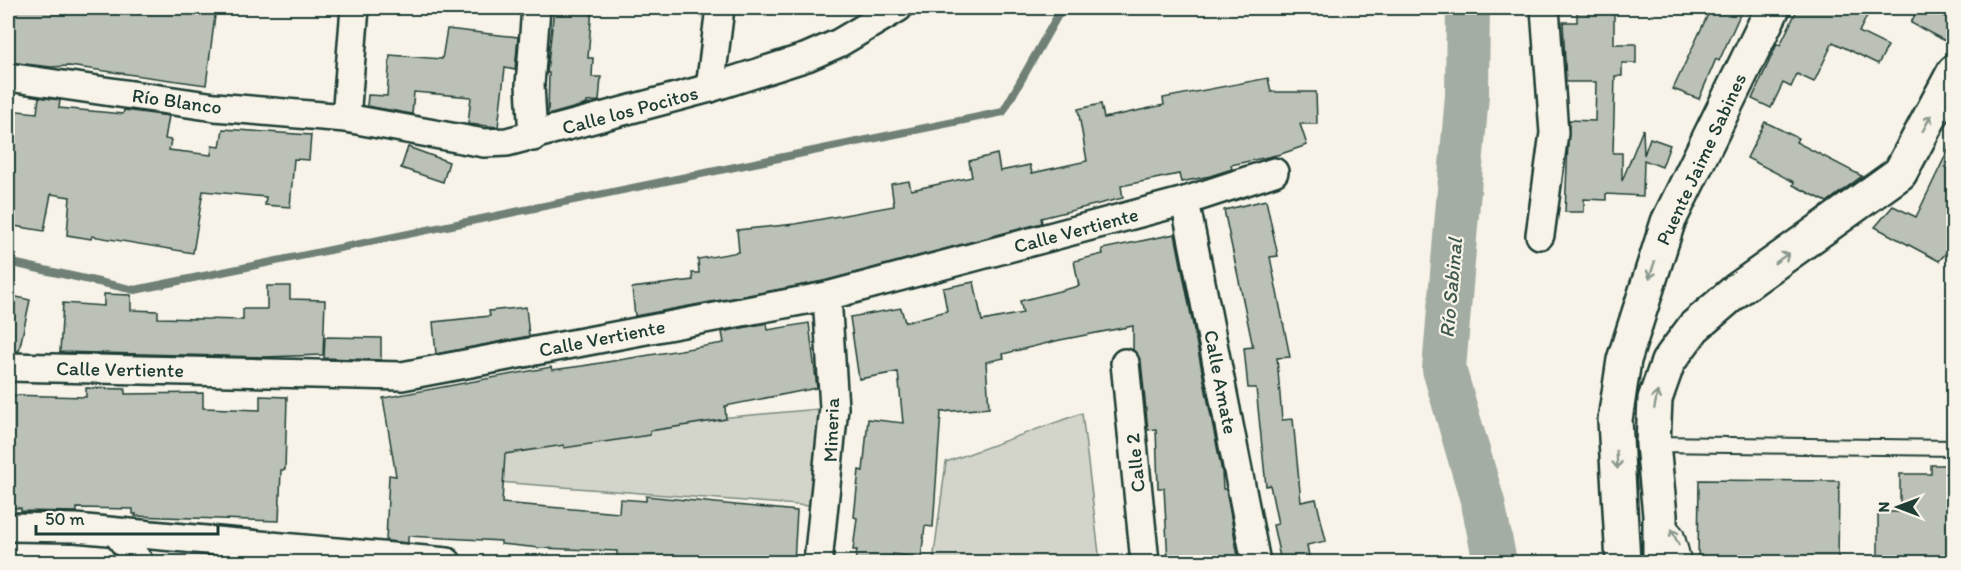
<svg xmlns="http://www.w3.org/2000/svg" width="1961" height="570" font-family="Itim,sans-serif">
<rect width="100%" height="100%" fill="#f7f3e8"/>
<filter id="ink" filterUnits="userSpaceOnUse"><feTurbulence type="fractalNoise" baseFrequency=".0167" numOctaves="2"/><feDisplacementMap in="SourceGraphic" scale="12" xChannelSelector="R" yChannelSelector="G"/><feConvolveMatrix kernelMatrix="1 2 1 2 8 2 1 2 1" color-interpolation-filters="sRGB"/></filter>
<g filter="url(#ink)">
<!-- green -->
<g fill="#d3d5ca" stroke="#79897f" stroke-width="1.5">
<path d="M830,408L823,507L408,475L410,446Z"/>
<path d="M1082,413L1100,562H933L946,462Z"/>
</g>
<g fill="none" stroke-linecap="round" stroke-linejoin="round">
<!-- stream -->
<path stroke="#6f8077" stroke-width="8" d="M8,262L135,290L1003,112L1062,8"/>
<!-- river -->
<path stroke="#a4ada3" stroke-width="44" d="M1468,8L1467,95L1444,369L1483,503L1495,562"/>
</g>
<!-- building -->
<g fill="#bbc1b6" stroke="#1f3d34" stroke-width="1.5">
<path d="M8,8L104,10V8H216L206,85L69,66L51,67L8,62Z"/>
<path d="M554,8H592L588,58H593L592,77H601L599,101L587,102V104L548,115L549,73H547Z"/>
<path d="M1577,8H1614V44H1636V63H1622V76H1615L1613,153H1622V181L1643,129L1644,155L1650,138L1670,145L1662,167L1644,160L1643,196L1606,194V200L1584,199V212H1565L1569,120L1595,121L1596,82H1566L1563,22H1577Z"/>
<path d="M1711,8H1743L1719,61L1716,59L1699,99L1673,89Z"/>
<path d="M1798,8H1871L1859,32L1888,46L1878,64L1833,42L1814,82L1797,74L1791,87L1783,83L1771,108L1752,99L1777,44L1780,45Z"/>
<path d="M1918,8H1927L1953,21V45L1911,23Z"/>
<path d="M447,29L518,37L515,70L505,68L498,127L468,124L471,97L414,92L412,114L367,106L368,95L387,96L390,55L442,59Z"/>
<path d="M1268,78L1271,92H1316L1317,124H1300L1307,145L1281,154L1231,165L1232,169L1210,176L1181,182L1179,174L1121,186L1123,198L1041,218L1042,223L824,281L635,316L632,288L693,280L692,273H699L698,259L739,252L737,230L795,224L894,206L891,184L909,181L911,190L972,177L969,161L997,154L1000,171L1030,165L1032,173L1087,161L1078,109L1101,104L1104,118L1164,105L1163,98Z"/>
<path d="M39,97L60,100L59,108L123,114L124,110L169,116L165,139L171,140L169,150L211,155L212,146L220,147L223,129L311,135L309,160L294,159L290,207L265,205L266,197L203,191L193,253L92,236L91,239L67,235L70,197L51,194L44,231L8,225V110L37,113Z"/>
<path d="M1765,122L1798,138L1796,142L1862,176L1827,202L1793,185L1794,182L1747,158Z"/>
<path d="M1953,140V245L1939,261L1875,227L1893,206L1916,217Z"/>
<path d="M408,147L449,162L443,182L401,168Z"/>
<path d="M1266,200L1278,256L1270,257L1290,357L1277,358L1282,420L1293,419L1301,502L1316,499L1326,541L1307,545L1310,562H1281L1273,525L1278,524L1270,485L1266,486L1256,388H1248L1244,348L1253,347L1224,210Z"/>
<path d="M1175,234L1222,472L1223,489H1226L1239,562H1168L1164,488H1158L1156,429L1148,430L1141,361L1133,350V326L1060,340L1003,354L1004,358L986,362L989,408L941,412L933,527L925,526L921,558L893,554L892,562H855L857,550H853L857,518L854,517L859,470L863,471L868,419L903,423L898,372L859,379L850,317L901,308L905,322L947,311L943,288L974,282L982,321L1023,313L1020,301L1079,286L1074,261L1103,254L1102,249Z"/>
<path d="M267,286H290V299L325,300L323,355L265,357L60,352L63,303L104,306V294L131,295V310L158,311V318L243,320V309H267Z"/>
<path d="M8,295L30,300L19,351H8Z"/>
<path d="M526,307L529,336L436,354L433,322L490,316L489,311Z"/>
<path d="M767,323L768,330L809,323L817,388L725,406L726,419L650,431V435L564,448V445L505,454L502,503L619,513L620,499L646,501V496L797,511L794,562H693L617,557V551L540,548L501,544V541L408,536V543L386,541L389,475L396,476L383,398L551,367L552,370L582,366L724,343L722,332Z"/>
<path d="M325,337L381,338V360L324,358Z"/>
<path d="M86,388L125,389V394L203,393V408L260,410V396L287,397L285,470H281L279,521L135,516L136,514H133V509L77,508V512L21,511V508H8V395L86,397Z"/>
<path d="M1931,465H1953V562H1878V512H1900V474H1931Z"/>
<path d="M1699,480L1839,481L1838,562H1698Z"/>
</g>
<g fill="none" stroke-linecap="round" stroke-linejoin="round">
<!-- service casing -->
<g stroke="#1f3d34" stroke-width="18">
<g id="service">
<path d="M1653,444L1954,448"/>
<path d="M1666,522L1676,533L1684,562"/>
</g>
</g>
<!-- minor casing -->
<g stroke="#1f3d34" stroke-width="32">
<g id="minor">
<path d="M8,77L215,107L346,118L484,143L507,142L710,88L807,57L839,43L898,8"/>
<path d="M710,88L720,8"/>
<path d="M346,118L355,8"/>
<path d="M533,137L530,85L536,8"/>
<path d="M1185,201L1256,562"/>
<path d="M1540,235L1554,133L1545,8"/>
<path d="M1125,363L1145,562"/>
<path d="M8,367L402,376L827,296L1185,201L1274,172"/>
<path d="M8,527L75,528L447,562"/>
<path d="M117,533L139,562"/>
<path d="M818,562L834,408L827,296"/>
</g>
</g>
<!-- secondary casing -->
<g stroke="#1f3d34" stroke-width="38">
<g id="secondary">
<path d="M1623,562L1615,420L1624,360L1668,222L1773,8"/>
<path d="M1660,562V515L1653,444L1655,399L1668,362L1694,327L1737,290L1900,173L1954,72"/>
</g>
</g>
<!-- service -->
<use href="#service" stroke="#f7f3e8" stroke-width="14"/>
<!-- minor -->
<use href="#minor" stroke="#f7f3e8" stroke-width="27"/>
<!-- secondary -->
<use href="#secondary" stroke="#f7f3e8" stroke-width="33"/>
</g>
<!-- one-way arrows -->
<defs><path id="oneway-shaft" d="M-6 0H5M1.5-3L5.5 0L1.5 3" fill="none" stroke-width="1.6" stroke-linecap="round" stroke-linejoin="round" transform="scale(1.5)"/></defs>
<g stroke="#8b988e">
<use href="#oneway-shaft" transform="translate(1927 123) rotate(-62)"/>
<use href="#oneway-shaft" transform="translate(1782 258) rotate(-36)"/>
<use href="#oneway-shaft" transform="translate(1652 270) rotate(108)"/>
<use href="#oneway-shaft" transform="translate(1656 400) rotate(-79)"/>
<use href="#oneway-shaft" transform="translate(1617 460) rotate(87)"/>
<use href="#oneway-shaft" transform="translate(1675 537) rotate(-115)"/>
</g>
</g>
<g text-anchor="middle" stroke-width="4.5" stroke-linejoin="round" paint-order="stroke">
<!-- street labels -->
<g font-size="20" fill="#1f3d34" stroke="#f7f3e8">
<text transform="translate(177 101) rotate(8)" y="7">Río Blanco</text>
<text transform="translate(630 110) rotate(-15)" y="7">Calle los Pocitos</text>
<text transform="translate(1701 159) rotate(-65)" y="7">Puente Jaime Sabines</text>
<text transform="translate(1076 230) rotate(-15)" y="7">Calle Vertiente</text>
<text transform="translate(602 338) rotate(-11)" y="7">Calle Vertiente</text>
<text transform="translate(120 369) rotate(1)" y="7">Calle Vertiente</text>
<text transform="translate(1221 382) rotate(79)" y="7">Calle Amate</text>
<text transform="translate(831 430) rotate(-88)" y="7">Mineria</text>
<text transform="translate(1135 463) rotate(-96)" y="7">Calle 2</text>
</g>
<!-- water labels -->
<g font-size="21" font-style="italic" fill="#405950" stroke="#f7f3e8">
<text transform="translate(1451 288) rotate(-85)" y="7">Río Sabinal</text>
</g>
</g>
<!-- margin -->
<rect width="1961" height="570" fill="none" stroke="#f7f3e8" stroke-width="30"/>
<rect x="15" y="15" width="1931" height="540" fill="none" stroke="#1f3d34" stroke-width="2" filter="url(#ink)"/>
<!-- north arrow -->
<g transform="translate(1898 507) rotate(270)" stroke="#f7f3e8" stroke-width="4.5" paint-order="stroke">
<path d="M0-4.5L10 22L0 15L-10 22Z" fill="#1f3d34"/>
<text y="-9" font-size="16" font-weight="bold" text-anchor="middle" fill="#1f3d34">N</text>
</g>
<!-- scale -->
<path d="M36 525v9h182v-9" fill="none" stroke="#1f3d34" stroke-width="3"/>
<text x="45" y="525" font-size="18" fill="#1f3d34" stroke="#f7f3e8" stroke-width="4.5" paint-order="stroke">50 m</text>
</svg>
